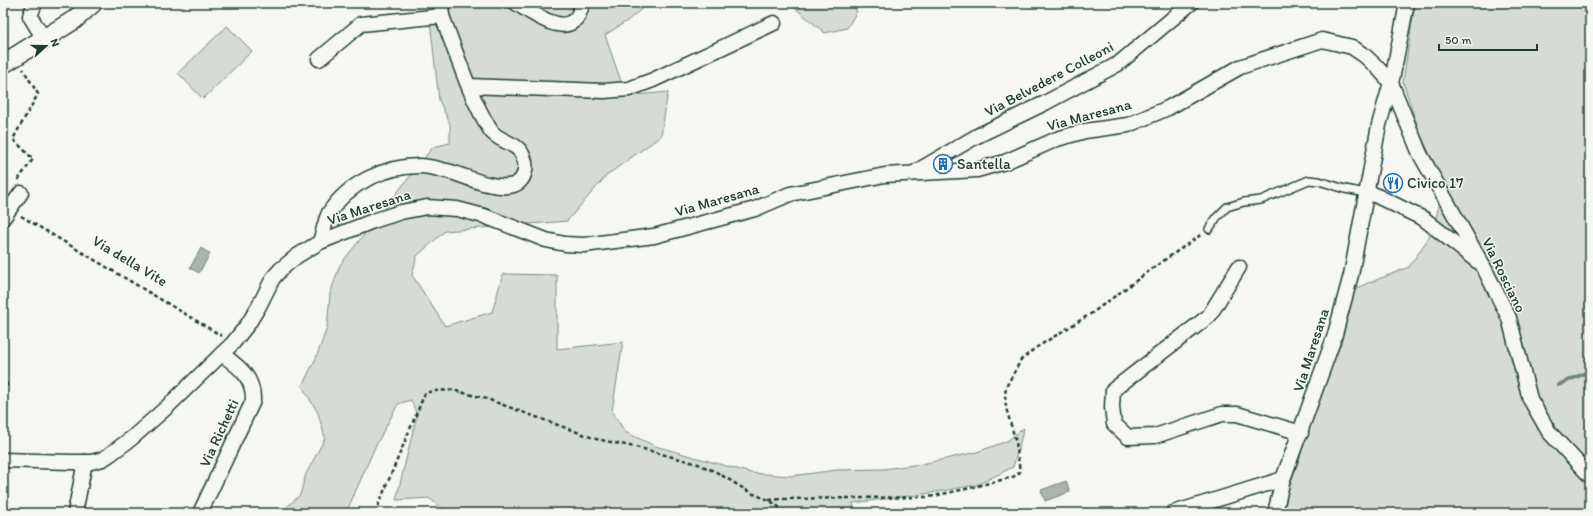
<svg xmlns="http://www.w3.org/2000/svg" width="1593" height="516" font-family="Itim,sans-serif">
<rect width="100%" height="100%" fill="#f6f6f2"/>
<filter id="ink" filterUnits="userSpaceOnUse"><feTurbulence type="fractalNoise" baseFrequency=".025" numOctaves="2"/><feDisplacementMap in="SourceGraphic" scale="8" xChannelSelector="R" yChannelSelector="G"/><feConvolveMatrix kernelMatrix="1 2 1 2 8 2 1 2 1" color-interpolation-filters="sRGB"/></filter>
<g filter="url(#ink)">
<!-- green -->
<g fill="#d6dbd6" stroke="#7a8c85">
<path d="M428,3H649L627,21L605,35L626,96L668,92L661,136L607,175L567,221L445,231L417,256L412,275L445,326L492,312L503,274L557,275V349L623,342L612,411L625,432L655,446L751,473L791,476L837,470L883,469L922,464L977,452L1007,441L1024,428L1013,467L977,485L924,494L853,503L855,513H448L429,498L396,500L417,415L411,400L398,404L375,447L346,513H280L300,495L306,474L325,438L318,413L302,386L316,358L327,328L330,294L340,265L433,147L450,143V124L439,100Z"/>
<path d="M789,3H850L857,11L847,28L825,33Z"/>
<path d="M1415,3H1590V513H1281L1336,346L1351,290L1409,267L1434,230L1443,183L1419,131L1403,82Z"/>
<path d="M227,26L252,51L203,99L178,73Z"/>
</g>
<!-- water -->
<g fill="#aab3ae" stroke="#72847d">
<path d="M201,248L210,254L199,273L190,268Z"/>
<path d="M1066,481L1070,492L1045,501L1041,490Z"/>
</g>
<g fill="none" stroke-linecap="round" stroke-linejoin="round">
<!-- stream -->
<path stroke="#72847d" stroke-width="4" d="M1558,385L1590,371"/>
<!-- service casing -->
<g stroke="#1f3d34" stroke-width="10">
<path id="service" d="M1209,229L1217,217L1227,207L1244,202L1261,200L1309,180L1319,181L1345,189L1366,193"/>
</g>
<!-- minor casing -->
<g stroke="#1f3d34" stroke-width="17">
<g id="minor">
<path d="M35,3L30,16L44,39"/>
<path d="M516,3C536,15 575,45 582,3"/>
<path d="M319,59L361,24L442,16"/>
<path d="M469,86L604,91L629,89L653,80L774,23"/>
<path d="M917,171L977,136L1045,103L1118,64L1191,3"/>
<path d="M1366,193L1373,194L1424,219L1477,261"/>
<path d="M3,218L21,193"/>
<path d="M320,242C323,233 325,221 329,213C348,183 385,166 420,166C428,166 438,169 447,171C467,176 487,188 508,186C525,185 529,167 522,154C517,143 498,141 491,131C469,96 457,54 442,16L441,3"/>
<path d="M1239,267L1209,316L1113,390L1112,407L1114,424L1128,437L1155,436L1222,414H1237L1301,433"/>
<path d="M3,460L70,462H91L103,459L109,455L132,438L166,408L233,343L248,324L259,306L273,278L281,269L297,256L320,242L373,221L401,212L427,207L457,209L484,216L546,240L565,244L584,245L654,236L755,209L790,194L885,175L977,170L1005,162L1057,139L1085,131L1128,125L1168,108L1240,67L1322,40L1352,47L1365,56L1377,67L1391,83L1420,154L1483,266L1509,318L1530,399L1549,432L1590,476"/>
<path d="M75,513L85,462"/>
<path d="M200,513L253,401C254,377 239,367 222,354"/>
<path d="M1173,513L1283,479"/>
<path d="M1275,513L1283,479L1334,338L1351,275L1379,125L1393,75L1407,3"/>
</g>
</g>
<!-- tertiary casing -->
<g stroke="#1f3d34" stroke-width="21">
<path id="tertiary" d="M3,64L74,20L93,3"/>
</g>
<!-- path -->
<g stroke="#1f3d34" stroke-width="2.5" stroke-dasharray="4 3" stroke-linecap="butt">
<path d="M18,180L33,159L13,139L38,94L23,69"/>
<path d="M21,216L222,336"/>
<path d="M3,377L7,382L3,408"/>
<path d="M769,500L781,499L929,497L966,489L1013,477L1020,472L1016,442L1006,408L1005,394L1006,387L1021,360L1034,349L1092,313L1156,266L1202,234"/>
<path d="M375,513L425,393L434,391L453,390L487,399L596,439L640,448L698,464L718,473L751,493L769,500L787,513"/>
</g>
<!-- service -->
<use href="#service" stroke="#f6f6f2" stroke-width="7"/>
<!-- minor -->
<use href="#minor" stroke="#f6f6f2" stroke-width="14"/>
<!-- tertiary -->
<use href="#tertiary" stroke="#f6f6f2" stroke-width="18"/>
</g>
</g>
<!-- icons -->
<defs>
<g id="building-ring" transform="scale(1)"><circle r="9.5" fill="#f6f6f2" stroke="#1f6fb2" stroke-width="1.5"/><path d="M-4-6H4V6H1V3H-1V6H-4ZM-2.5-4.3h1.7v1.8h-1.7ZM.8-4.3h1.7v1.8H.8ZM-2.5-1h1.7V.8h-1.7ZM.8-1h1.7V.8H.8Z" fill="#1f6fb2"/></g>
<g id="restaurant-ring" transform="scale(1)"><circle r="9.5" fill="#f6f6f2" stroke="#1f6fb2" stroke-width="1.5"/><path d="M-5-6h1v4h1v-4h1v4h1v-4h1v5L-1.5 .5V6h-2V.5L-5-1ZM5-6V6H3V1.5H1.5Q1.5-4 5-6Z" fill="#1f6fb2"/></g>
</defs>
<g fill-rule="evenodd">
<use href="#building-ring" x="943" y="164"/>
<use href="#restaurant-ring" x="1393" y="183"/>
</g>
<g text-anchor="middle" stroke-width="3" stroke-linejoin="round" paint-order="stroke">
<!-- street labels -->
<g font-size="15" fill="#1f3d34" stroke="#f6f6f2">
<text transform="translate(1049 79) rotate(-28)" y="5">Via Belvedere Colleoni</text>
<text transform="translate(1089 115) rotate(-15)" y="5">Via Maresana</text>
<text transform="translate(717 200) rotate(-16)" y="5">Via Maresana</text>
<text transform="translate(369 207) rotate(-18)" y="5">Via Maresana</text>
<text transform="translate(130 261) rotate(31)" y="5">Via della Vite</text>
<text transform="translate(1504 275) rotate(64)" y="5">Via Rosciano</text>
<text transform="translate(1311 350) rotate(-72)" y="5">Via Maresana</text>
<text transform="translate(219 433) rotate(-65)" y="5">Via Richetti</text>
</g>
<!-- poi labels -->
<g font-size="15" fill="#1f3d34" stroke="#f6f6f2" text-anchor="start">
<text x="957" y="169">Santella</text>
<text x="1407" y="188">Civico 17</text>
</g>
</g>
<!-- margin -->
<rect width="1593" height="516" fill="none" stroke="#f6f6f2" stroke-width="16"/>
<rect x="8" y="8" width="1577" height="500" fill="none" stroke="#1f3d34" stroke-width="1.5" filter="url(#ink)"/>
<!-- north arrow -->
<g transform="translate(46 46) rotate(69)" stroke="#f6f6f2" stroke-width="3" paint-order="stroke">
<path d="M0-3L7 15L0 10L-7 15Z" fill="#1f3d34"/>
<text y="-6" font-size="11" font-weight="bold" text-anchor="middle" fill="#1f3d34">N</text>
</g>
<!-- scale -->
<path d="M1439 44v6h98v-6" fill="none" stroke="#1f3d34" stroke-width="2"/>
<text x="1445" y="44" font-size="12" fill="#1f3d34" stroke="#f6f6f2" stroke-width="3" paint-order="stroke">50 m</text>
</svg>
